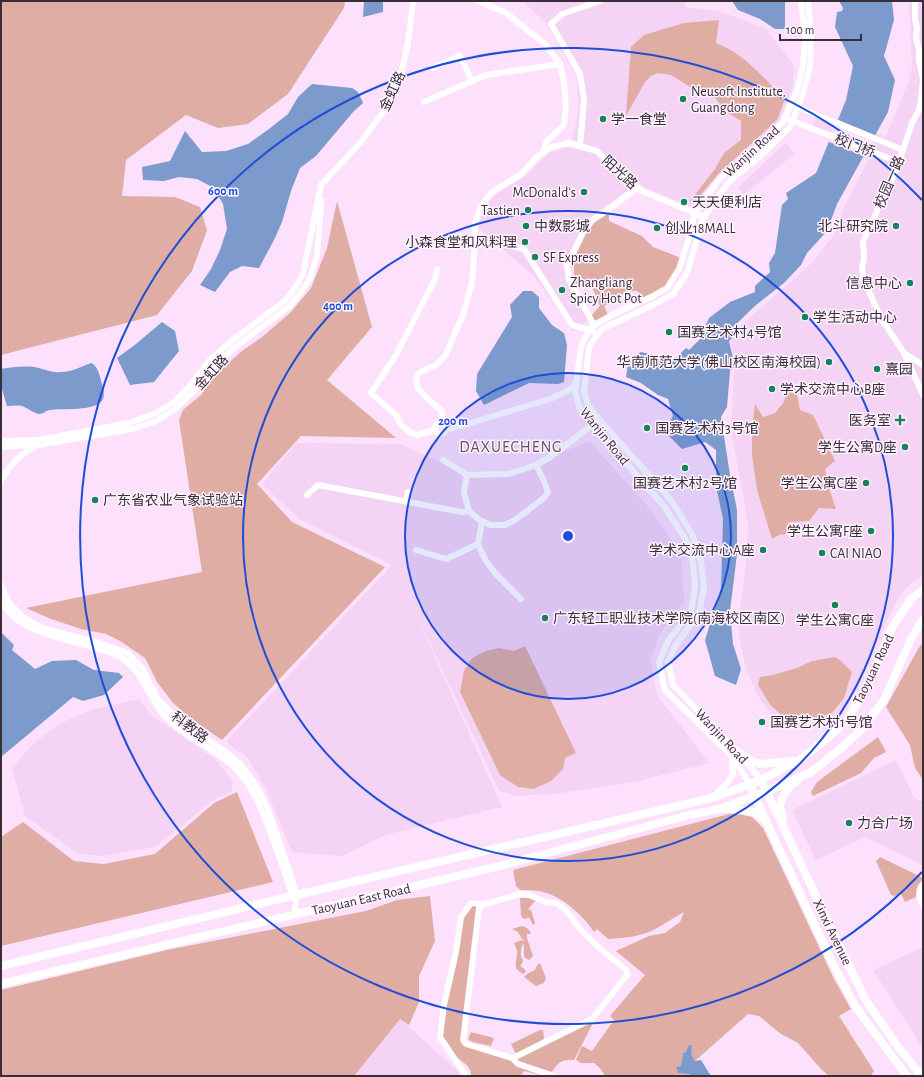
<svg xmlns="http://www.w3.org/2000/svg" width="924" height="1077" font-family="'Alegreya Sans','Noto Sans SC',sans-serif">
<rect width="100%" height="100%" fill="#fce0fc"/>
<!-- built -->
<g fill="#f4d3f5">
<path d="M523,1H685V7L722,12L766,29L794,66L793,87L779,121L720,174L692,207L644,187L600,150L572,140L579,111L577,77L546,23Z"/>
<path d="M909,1H923V575L913,582L904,591L898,599L885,625L857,689L850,699L836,716L830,718L814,722L794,724L784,723L777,721L761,701L747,672L739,637V617L746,565L748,524L731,428L735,358L729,336L813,262L836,232L845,205L868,160L812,128L818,115L886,136L909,81L912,66Z"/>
<path d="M786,142L794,154L744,195L738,188Z"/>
<path d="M567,147L596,154L627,190L584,222L563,266L591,319L573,331L536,278L478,228L484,208L494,195L526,176L550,152Z"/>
<path d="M589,441L644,502L681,552L684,603L661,632L650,659L657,695L709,763L634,782L554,794L516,796L499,790L408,597L502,807L385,835L342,856L292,852L266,789L247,757L226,742L392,565L299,519L262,484L296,443L401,444L467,475L509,474L549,458Z"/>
<path d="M139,699L152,716L215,759L233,782L231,792L213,800L155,847L104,856L79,854L25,816L12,768L34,743L59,724L91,710Z"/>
<path d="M896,760L914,798L923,802V865L865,837L816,860L792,810Z"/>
<path d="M923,947V1048L873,970Z"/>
<path d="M400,1019L463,1076H351Z"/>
</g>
<!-- green -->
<g fill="#dfada4">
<path d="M1,1H345L344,8L288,94L248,124L218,128L186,115L126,160L122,196L175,197L200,207L207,230L192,271L157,315L1,355Z"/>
<path d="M719,20L716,43C725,47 734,51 741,57C757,69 770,85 785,99L777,120L719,173L693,204L690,201L715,169L724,153L741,140V121L726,112L716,99L712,95L695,90L671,75L658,73L651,76L645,82L626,116L631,47L644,35L684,23Z"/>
<path d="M337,201L372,327L327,380L396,438L301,436L257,484L292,522L385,567L222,740L193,720L173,703L157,682L145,658L120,641L106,634L81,629L51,619L26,608L202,572L179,420L183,410L201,395L217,373L242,351L262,337L290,313L311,288L327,248Z"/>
<path d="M609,213V221L642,236L653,247L681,258L678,269L665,287L644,298L637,291H627L604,306L608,315L594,323L591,316L600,306L590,282L574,284V254L585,234L594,223Z"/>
<path d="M795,385L800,410L813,415L835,461L825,469L828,485L836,509L819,508L809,521L789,522L787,534L779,535L772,539L757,490L752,455V427L755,404L763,417L775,413L784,402L788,387Z"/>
<path d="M923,642V780L915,768L910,745L886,707L918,649Z"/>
<path d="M525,646L576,753L565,758L563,769L551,781L534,789L518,787L500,775L460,692L464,671L472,658L486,651L499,648L514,651Z"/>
<path d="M835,657L841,661L852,672L844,698L832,713L814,719L785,718L771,706L758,685L760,677L773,675L797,668L812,661Z"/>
<path d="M878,737L886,752L874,758L861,773L813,796L811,792L817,782Z"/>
<path d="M237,792L273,882L1,946V837L23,822L74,861L104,864L155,854L214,803Z"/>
<path d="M733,813L752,817L763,828L834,979L851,1009L839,1016L874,1071L872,1074L873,1076H829L821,1069L798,1043L781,1034L759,1016L748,1014L695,1061L691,1054L686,1052L683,1053L681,1066L676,1067L678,1073L689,1074L691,1076H605L600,1068L594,1063H581L576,1060L582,1046L592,1051L614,1020L610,1016L645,975L616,951L649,936L665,933L680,922L684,912C670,919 655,932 639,935C629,938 618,938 608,939L597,929L594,932C582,914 561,895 539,891C533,890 526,890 520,890L516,886L513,870Z"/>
<path d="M880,857L923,878C922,881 920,882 918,885C916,889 916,893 916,897L905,902L901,894L895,896L891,895L876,861Z"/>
<path d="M430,896L435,941L419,976V1002L409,1025L400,1019L354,1076H1V990L167,950L366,911L397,900Z"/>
<path d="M520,898H530L536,900L528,909L531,910L535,923L533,925L529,917L528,918L524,919L521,916Z"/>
<path d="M481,904L463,1040L507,1056L544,1076L524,1071L521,1076H471C472,1065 460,1061 454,1055C449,1049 445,1043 440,1037L461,917L472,906Z"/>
<path d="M522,926C528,928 529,929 531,934H527V938L533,956L529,960L524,957V946L523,943C521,948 519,955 523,960L522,964L520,965L526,971L524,974C511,968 517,963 517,952C517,949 515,946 514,943L517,942L521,940L523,941L524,940L522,939L518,932L512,929Z"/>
<path d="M540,963L546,978L544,983L536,986L524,977L527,974L535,970L537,965Z"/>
<path d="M591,1021L592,1025L574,1060C563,1059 558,1062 552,1072L516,1060Z"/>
<path d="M540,1030H543L544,1039L516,1054L511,1044Z"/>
<path d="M471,1032L494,1038L491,1046L472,1042L468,1039Z"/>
</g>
<!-- water -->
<g fill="#7d9acc">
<path d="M364,1H383V12L363,17Z"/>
<path d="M732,1H785V29H775L760,19L738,10Z"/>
<path d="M839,1H892L894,20L884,56L895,80L888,112L837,204L827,231L807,253L801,265L784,283L756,305L731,329L735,335L729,341L735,366L730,371L727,407L721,417L730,475L737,510V554L730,611L733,644L741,669L736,685L715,676L705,640L721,589L723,519L717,491L716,470V450L705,442L682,449L664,431L673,416L668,399L658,395L641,383L626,377L629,358L641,352L674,360L686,348L689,350L701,338L702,333L709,318L730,302L755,292V286L770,272L769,263L775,253L782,205L788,199L786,193L816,173L846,100L853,66L835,27L837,12L842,11L843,8Z"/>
<path d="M312,84L352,88L358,92L363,103L353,112L316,156L300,168L291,191L282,222L274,240L259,268L242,266L230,272L215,292L200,285L211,269L220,250L227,229L223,204L214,188L197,179L179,177L164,181L143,180L142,167L170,161L185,131L202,152L226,151L248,144L269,129L288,114L298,97Z"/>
<path d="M523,291H532L539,297V308L552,325L564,333L567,345L564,382L558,384L529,383L484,405L476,391L477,374L512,317L510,305Z"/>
<path d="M162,322L175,331L179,351L154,382L130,385L117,358L136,344Z"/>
<path d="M91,363C97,365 100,375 101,381C103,386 105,394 103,399C97,412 62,408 50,410C46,410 44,414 39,414C33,413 28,408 22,406C18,405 12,406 7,406L1,386V369C13,367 27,365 39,368C47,370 52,373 61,372C71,372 81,367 91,363Z"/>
<path d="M1,632L14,645L12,650L35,669L52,661L76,660L94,670L119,673L123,677L104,695L83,701L73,697L1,757Z"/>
<path d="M692,1045L691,1054L695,1061L701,1060L709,1073L712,1076H691L689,1074L678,1073L676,1067L681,1066L683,1053L686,1052L688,1046Z"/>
</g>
<!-- pier -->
<path fill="#fce0fc" d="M836,119L877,136L866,157L827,141Z"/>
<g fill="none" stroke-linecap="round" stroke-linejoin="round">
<!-- minor -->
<g stroke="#fff" stroke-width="6">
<path d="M479,1L506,13L545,44L560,64L564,84L566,106L564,125L546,142L544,152"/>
<path d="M915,1V19L917,28L916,38L919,50V60L923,80L921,99L919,110L912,123L899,162L888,190L879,204L876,214L869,227L863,242L864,259L862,267L864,280L881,318L904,353L923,395"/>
<path d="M432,68L460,56L472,81"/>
<path d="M424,102L486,75L560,64"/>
<path d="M795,106L903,150"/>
<path d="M790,120L899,162"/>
<path d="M580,146L584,101L580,74L551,24L562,14L600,1"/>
<path d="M475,244H505L524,249L572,325L593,331"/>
<path d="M594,325L569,280L567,266L583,233L592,220L608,210L637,188"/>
<path d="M904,353L923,365"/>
<circle cx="441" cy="428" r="6"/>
<path d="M443,422L442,411L427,398L418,388L416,382L417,376L419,373L437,364L445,356L463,315L472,283L475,244V223L481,206L491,193L505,184L521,174L537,157L549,148L569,143L597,151L626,180L644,192L705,217"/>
<path d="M435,430L417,435L411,433L400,424L396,415L371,393L396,355L431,287L435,279L437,269"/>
<path d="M447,430L550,399L569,390L576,383"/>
<path d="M1,441L38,440L129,423L154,414L173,403L188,388L209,361L234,339L286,300L295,288L303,274L321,185L361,142L387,107L400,79L408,43L413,1"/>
<path d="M1,447L38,445L132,429L156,421L177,408L193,392L214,366L239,344L290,306L301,292L310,278L317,255L320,219L321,200"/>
<path d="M443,460L467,475L509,474L536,465L549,458L595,423"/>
<path d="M467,475L464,492L469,511L478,519L490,525H505L515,520L545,497L548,492L543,479L536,465"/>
<path d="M1,481C9,466 19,454 35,447"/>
<path d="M307,495L318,485L462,512L469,511"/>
<path d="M406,501L408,492"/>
<path d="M482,521L478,544L486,561L495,573L521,599"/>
<path d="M416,550L446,559L478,544"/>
<path d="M1,585L9,603L23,617L32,622L42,628L99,643L128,653L142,668L158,699L175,717L227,753L241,765L256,785L268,809L291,876L296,895L295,914"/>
<path d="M1,601C4,605 6,610 10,613C27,633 68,640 93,647C101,650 111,652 119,656C141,668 148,697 164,715C181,734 206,745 226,760C251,779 262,810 273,839C280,858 287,877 292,896"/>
<path d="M761,780L738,752L673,685L668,663L675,646L692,623L700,610L704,587L701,561L692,534L671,500L597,417L588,405L584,391L589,348L595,338L602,329L657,303L673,294L687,273L703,218L728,183L759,157L790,127L804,90L810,66L811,32L808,1"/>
<path d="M749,783L731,755L665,690L659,662L668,641L685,619L692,607L695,586L693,563L685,538L664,506L590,422L580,409L575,392L581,346L587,334L594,325L614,314L653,296L667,288L679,269L690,235L695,212L721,177L753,151L783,122L797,90L803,66L805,34L801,1"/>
<path d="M714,796L727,783L733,774L732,759"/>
<path d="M923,885C918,892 919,898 923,906"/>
<path d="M520,894L529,895L546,902L556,903L566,910L581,930L597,946L626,970L627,975L592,1019L521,1054L512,1058L466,1044L463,1040L479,908L485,904Z"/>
<path d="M512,1058L518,1064L553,1076"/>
<path d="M466,1076L440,1037L444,1005L456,952L461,917L471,903L481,904"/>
</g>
<!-- major -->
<g stroke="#fff" stroke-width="8">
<path d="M738,752L748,759L759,764L792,761"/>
<path d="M761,780L865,999L898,1047L922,1076"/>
<path d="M749,783L766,821L833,964L855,1006L907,1076"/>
<path d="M724,809L742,810L753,812L766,821"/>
<path d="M783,819L780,807L782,798L789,787L797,781"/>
<path d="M1,966L292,896L712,798L761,780L801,759L830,736L847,720L865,690L878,662L891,629L911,599L923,590"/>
<path d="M1,984L504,865L689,815L719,809L766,792L811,772L839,750L861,730L884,700L911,639L923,619"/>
</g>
</g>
<!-- distance rings -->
<circle cx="568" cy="536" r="163" fill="#1d4ed8" fill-opacity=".12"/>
<g fill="none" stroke="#1d4ed8" stroke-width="2">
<circle cx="568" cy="536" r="163"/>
<circle cx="568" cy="536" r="325"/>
<path d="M922 872A488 488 0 1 1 922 200"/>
</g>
<!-- markers -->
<g fill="#18825e" stroke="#fff4ff" stroke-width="1.5">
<circle cx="683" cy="99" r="4"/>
<circle cx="603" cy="119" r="4"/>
<circle cx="584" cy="192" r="4"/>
<circle cx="684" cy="202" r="4"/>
<circle cx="528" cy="210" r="4"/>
<circle cx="526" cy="226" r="4"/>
<circle cx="896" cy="226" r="4"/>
<circle cx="657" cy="228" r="4"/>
<circle cx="525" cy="242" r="4"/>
<circle cx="535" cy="257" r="4"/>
<circle cx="910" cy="283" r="4"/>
<circle cx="562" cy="290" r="4"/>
<circle cx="805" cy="317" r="4"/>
<circle cx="669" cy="332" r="4"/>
<circle cx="829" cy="362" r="4"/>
<circle cx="877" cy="369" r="4"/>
<circle cx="772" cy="389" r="4"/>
<path d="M898 414h4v4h4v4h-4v4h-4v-4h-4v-4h4z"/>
<circle cx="647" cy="428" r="4"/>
<circle cx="905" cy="447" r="4"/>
<circle cx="685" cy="468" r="4"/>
<circle cx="866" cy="483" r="4"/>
<circle cx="95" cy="500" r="4"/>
<circle cx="871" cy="531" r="4"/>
<circle cx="763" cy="550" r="4"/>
<circle cx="822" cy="553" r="4"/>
<circle cx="835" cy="605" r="4"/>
<circle cx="545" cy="618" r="4"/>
<circle cx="762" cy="722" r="4"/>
<circle cx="849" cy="823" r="4"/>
</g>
<g text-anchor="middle" stroke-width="3" stroke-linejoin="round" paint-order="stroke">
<!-- street labels -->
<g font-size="14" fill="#382e38" stroke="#fff4ff">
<text transform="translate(392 91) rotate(-65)" y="5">金虹路</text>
<text transform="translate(855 145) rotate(21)" y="5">校门桥</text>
<text transform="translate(751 151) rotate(-42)" y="5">Wanjin Road</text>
<text transform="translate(620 172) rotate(42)" y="5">阳光路</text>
<text transform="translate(889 182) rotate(-67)" y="5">校园一路</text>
<text transform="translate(211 372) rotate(-47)" y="5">金虹路</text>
<text transform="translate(605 436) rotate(51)" y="5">Wanjin Road</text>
<text transform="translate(873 669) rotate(-64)" y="5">Taoyuan Road</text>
<text transform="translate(190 727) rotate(37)" y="5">科教路</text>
<text transform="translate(722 736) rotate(47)" y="5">Wanjin Road</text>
<text transform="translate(361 899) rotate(-13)" y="5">Taoyuan East Road</text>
<text transform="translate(833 932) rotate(64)" y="5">Xinxi Avenue</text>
</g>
<!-- poi labels -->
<g font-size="14" fill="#382e38" stroke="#fff4ff" text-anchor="start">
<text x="691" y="96">Neusoft Institute,<tspan x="691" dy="16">Guangdong</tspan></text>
<text x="611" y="124">学一食堂</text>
<text x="576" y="197" text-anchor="end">McDonald's</text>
<text x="692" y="207">天天便利店</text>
<text x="520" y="215" text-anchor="end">Tastien</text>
<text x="534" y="231">中数影城</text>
<text x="888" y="231" text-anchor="end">北斗研究院</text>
<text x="665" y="233">创业18MALL</text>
<text x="517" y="247" text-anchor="end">小森食堂和风料理</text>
<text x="543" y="262">SF Express</text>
<text x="570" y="287">Zhangliang<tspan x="570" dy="16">Spicy Hot Pot</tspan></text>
<text x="902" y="288" text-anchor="end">信息中心</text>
<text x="813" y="322">学生活动中心</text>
<text x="677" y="337">国赛艺术村4号馆</text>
<text x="821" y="367" text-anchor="end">华南师范大学(佛山校区南海校园)</text>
<text x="885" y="374">熹园</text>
<text x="780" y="394">学术交流中心B座</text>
<text x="891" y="425" text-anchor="end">医务室</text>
<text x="655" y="433">国赛艺术村3号馆</text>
<text x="897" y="452" text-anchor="end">学生公寓D座</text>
<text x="685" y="488" text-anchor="middle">国赛艺术村2号馆</text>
<text x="858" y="488" text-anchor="end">学生公寓C座</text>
<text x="103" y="505">广东省农业气象试验站</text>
<text x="863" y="536" text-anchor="end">学生公寓F座</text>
<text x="755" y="555" text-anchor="end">学术交流中心A座</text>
<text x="830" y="558">CAI NIAO</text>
<text x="553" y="623">广东轻工职业技术学院(南海校区南区)</text>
<text x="835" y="625" text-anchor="middle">学生公寓G座</text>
<text x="770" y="727">国赛艺术村1号馆</text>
<text x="857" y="828">力合广场</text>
</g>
<!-- quarter labels -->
<g font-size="16" letter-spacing="1" fill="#664f66" stroke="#fff4ff">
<text x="511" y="452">DAXUECHENG</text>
</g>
</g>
<circle cx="568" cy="536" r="6" fill="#1d4ed8" stroke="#fff4ff" stroke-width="2"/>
<g font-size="12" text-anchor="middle" font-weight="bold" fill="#1d4ed8" stroke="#fff4ff" stroke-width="3" stroke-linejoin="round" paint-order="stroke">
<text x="223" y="195">600 m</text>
<text x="338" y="310">400 m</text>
<text x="453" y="425">200 m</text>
</g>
<!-- border -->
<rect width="924" height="1077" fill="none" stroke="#382e38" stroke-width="4"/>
<!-- scale -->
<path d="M780 34v6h81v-6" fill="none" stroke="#382e38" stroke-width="2"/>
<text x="786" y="34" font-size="12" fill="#382e38" stroke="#fff4ff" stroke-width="3" paint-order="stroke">100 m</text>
</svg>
